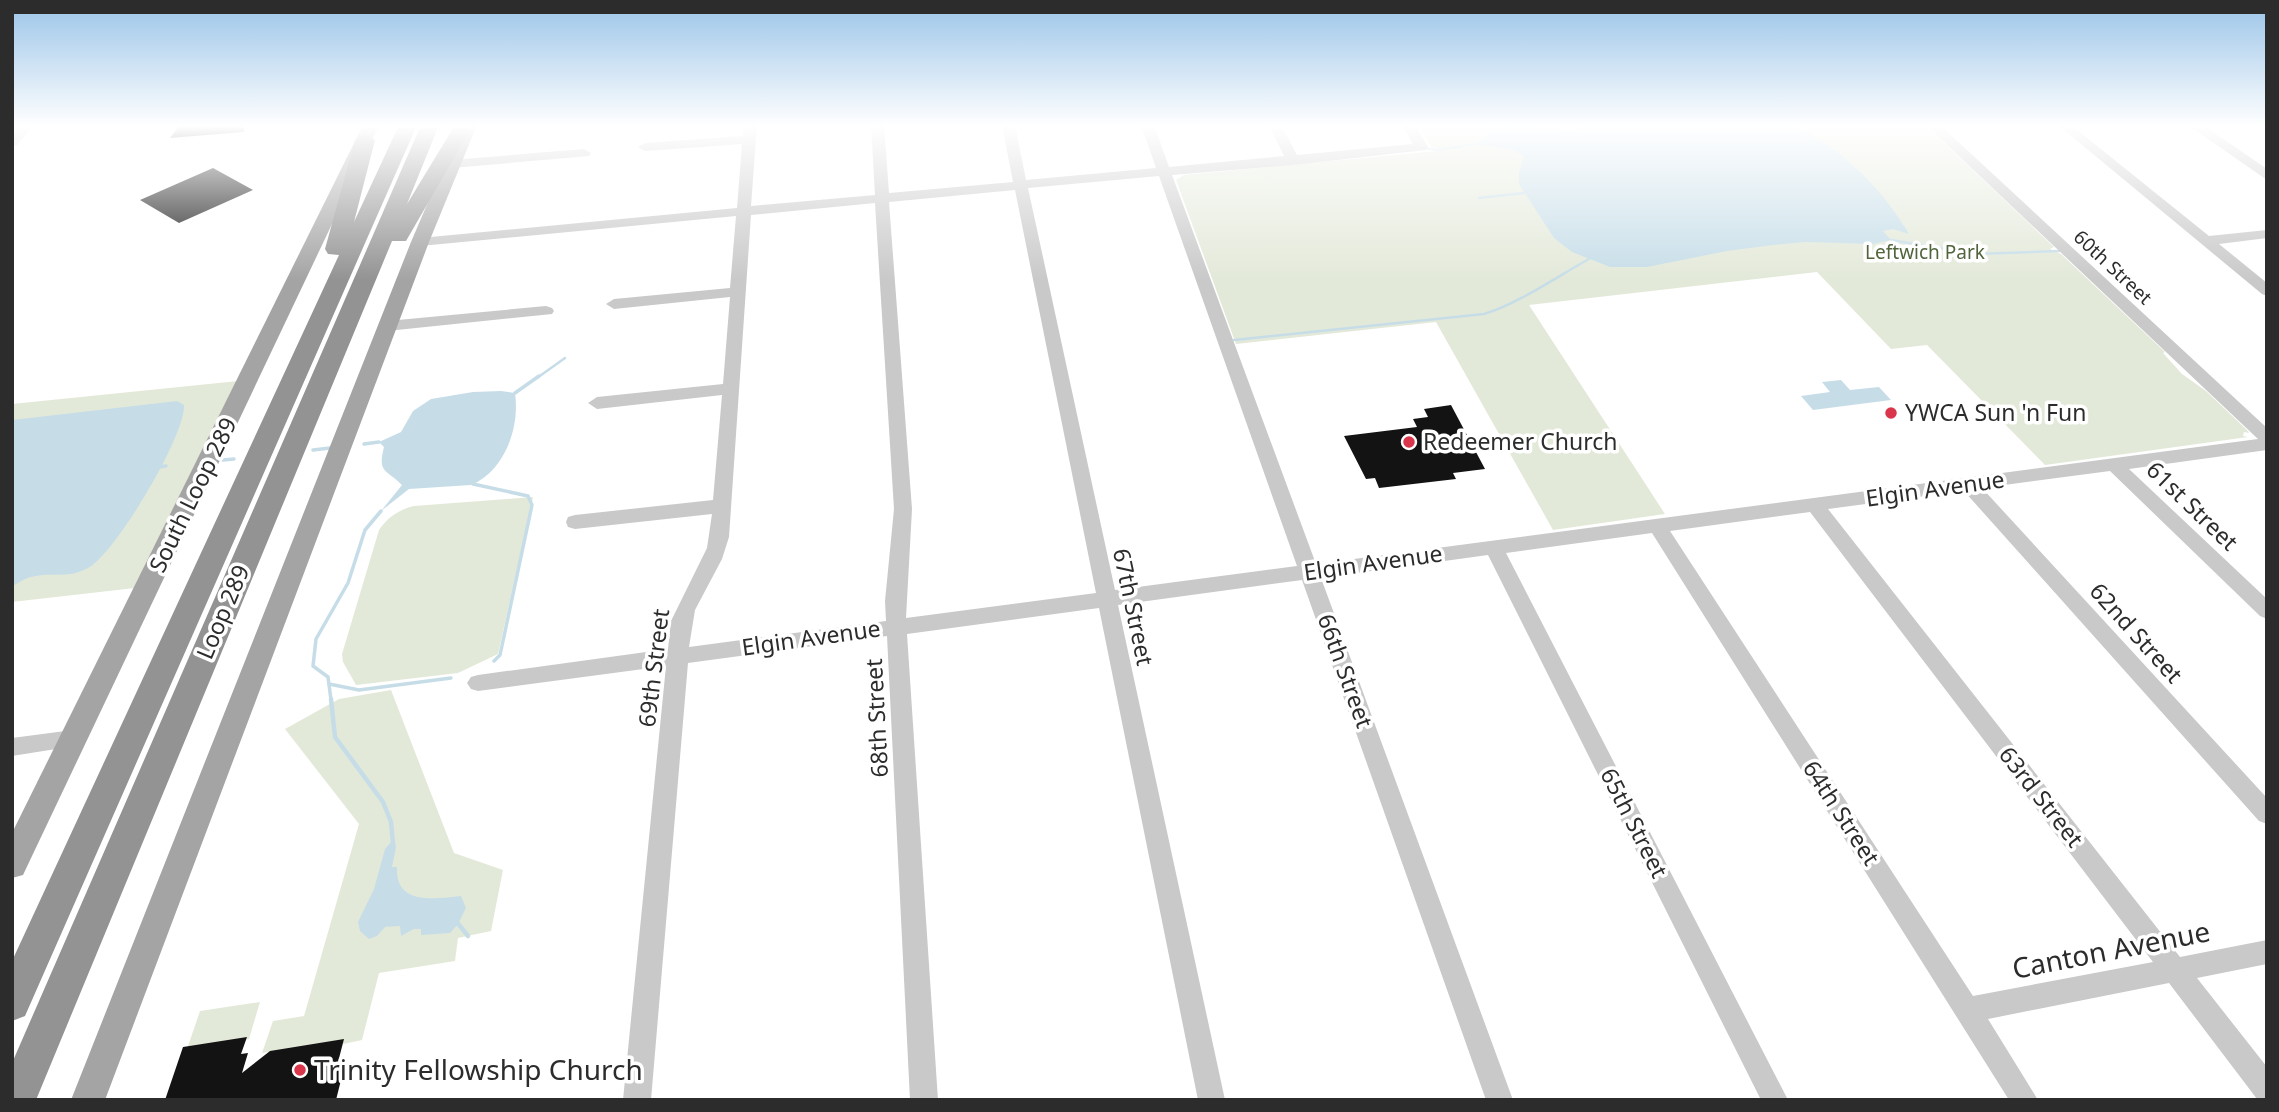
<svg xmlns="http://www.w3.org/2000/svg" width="2279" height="1112" font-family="'Noto Sans',sans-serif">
<rect width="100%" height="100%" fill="#fff"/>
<!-- green -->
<g fill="#e3e9d9">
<path d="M1418,125H1925L2054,247L2050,249L2061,254L2165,352L2163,353L2182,374L2206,391L2247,430L2249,433L2244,432L2243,436L2248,437L2045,465L1927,345L1891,349L1817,272L1529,305L1665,514L1553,530L1436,322L1236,344L1176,180L1184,175L1438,151V148L1431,147Z"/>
<path d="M238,381L135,588L12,602V404Z"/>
<path d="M533,497L498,654L458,673L356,685L343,662L342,654L379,530C388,517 398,510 414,506Z"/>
<path d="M391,690L454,853L503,870L491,931L458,938L455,961L379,973L362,1040L343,1044L340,1040L262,1053L273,1021L304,1016L359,824L285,729L339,699Z"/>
<path d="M260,1002L249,1039L185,1055L200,1011Z"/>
</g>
<!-- water -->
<g fill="#c6dde8">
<path d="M1482,125L1576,129L1590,125H1804L1802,127L1806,131C1847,154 1885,193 1909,234L1893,229L1883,231L1891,240L1873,244L1805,242L1773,245L1727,251L1647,267H1610L1572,252L1554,238L1519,184V173L1524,156L1513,150L1475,144L1489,133L1478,129Z"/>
<path d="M1841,380L1850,390L1879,387L1891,400L1813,410L1801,396L1830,392L1822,382Z"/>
<path d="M501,391L515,393C520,427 505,471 471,485L409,489L381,511L402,485C387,469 377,474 384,447L379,442L401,432L413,411L431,399L473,392Z"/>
<path d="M177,401L184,405C186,435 115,554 88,568C66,580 51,571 31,577C25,578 19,583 12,586V420Z"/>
<path d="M394,839L396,847L392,867H397C395,905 433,899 461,896L466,908L458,924L450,933L421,935V929H414L401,936L400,926L385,927L377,936L369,939L360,931L358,922L374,889L385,849Z"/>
</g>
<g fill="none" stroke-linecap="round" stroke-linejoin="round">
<!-- stream-far2 -->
<g stroke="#c6dde8" stroke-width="2.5">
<path d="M1422,148L1439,150L1475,144"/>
<path d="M1479,198L1524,193"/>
<path d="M1891,240L1975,254L2059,251"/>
<path d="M1234,340L1484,314C1516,305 1558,276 1589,259"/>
<path d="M537,378L565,358"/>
</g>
<!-- stream-far1 -->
<g stroke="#c6dde8" stroke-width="3.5">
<path d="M515,393L539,376"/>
<path d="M364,444L379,442"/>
<path d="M313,450L330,448"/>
<path d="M223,460L234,459"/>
<path d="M159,467L166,466"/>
<path d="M473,484L528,496L532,505L500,655L494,661"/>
<path d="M329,684L359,690L451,678"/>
<path d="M331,700L328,677L313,666L316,639L348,583L365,530L381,511"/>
</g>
<!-- stream -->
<g stroke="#c6dde8" stroke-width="4.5">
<path d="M331,699L335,737L383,802L391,822L393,843"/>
<path d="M456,921L468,936"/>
</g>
</g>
<!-- building -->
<g fill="#131313">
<path d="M180,125H244V132L170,138Z"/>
<path d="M213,168L253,190L179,223L140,200Z"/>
<path d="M1451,405L1485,469L1453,473L1456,479L1379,488L1375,478L1366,479L1344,436L1417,427L1413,419L1428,417L1424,409Z"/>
<path d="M247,1037L241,1054L248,1053L242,1073L270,1051L344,1039L337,1066L342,1076L336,1100H165L183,1047Z"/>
</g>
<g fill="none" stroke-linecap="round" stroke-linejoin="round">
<!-- minor -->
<g fill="#c9c9c9" fill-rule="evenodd">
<path d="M20,125H34L17,145L12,146V134Z"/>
<path d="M744,125H757L751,206L875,195L871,125H884L889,193L1013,182L1002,125H1015L1026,180L1156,168L1141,125H1154L1169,167L1284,156L1269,125H1281L1297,155L1413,144L1402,125H1415L1428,147L1426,150L1293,165L1172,175L1316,564L2258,439L1926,125H1940L2267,428V450L2129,469L2267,599V619L2260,616L2110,471L1982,488L2267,798V824L2259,821L1964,491L1828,509L2180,957L2267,940V964L2197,978L2267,1067V1100L2257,1099L2169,983L1988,1019L2038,1100H2009L1652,533L1506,553L1788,1100H1761L1488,555L1321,578L1513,1100H1486L1302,580L1118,605L1225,1100H1198L1099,608L907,634L938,1100H910L887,636L688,663L651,1100H623L666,666L478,691L471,689L467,683L471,677L478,675L668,649L671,621L707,548L712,514L575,529L568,527L566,522L568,517L575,515L713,500L722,395L597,409L588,403L597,397L723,384L730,297L614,309L606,304L614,299L730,288L736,216L420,246L413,242L420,238L737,208L742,144L645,151L638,147L645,143L743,136ZM1159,176L1297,566L1115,590L1028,188ZM1015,190L1096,593L906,618L912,509L889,202ZM875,203L894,509L885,601L886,621L689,647L695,610L722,559L729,537L751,215ZM1810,512L2153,962L1973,996L1670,531Z"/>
<path d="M2058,125H2071L2209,236L2267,230V238L2219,244L2267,283V296L2262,294Z"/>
<path d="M2188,125H2203L2267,169V180Z"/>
<path d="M584,149L591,153L589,156L452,168L445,164L452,160Z"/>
<path d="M546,306L552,308L554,311L552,314L387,331L379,326L387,321Z"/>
<path d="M73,730L81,733L84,739L81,745L12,756V738Z"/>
</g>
<!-- major -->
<g fill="#a4a4a4" fill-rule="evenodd">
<path d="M363,125H379L23,875L12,878V833Z"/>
<path d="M461,125H477L429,242L105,1100H71L411,242Z"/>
</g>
<!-- highway -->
<g fill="#939393" fill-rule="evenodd">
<path d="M399,125H417L25,1016L12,1021V961L339,255L328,254L325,249L355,140L365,134L375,140L354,222Z"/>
<path d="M421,125H439L407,204L455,125H473L406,241H392L36,1100H12V1063Z"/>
</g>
</g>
<!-- sky -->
<linearGradient id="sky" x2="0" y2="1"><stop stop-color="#9ac4e8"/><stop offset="0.45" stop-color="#fff"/><stop offset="1" stop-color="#fff" stop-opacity="0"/></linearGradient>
<rect width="2279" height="280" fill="url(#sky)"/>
<!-- markers -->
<g fill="#da364b" stroke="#fff" stroke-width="2.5">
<circle cx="1891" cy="413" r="7"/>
<circle cx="1409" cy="442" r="7"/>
<circle cx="300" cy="1070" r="7"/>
</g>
<g text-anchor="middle" stroke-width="7" stroke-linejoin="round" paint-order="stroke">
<!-- far-park labels -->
<g font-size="19" fill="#51643c" stroke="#fff">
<text x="1925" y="259">Leftwich Park</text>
</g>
<!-- far-street labels -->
<g font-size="19" fill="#2c2c2c" stroke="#fff">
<text transform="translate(2113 267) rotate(43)" y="7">60th Street</text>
</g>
<!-- poi labels -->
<g font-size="23" fill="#2c2c2c" stroke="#fff" text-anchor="start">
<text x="1905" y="421">YWCA Sun 'n Fun</text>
<text x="1423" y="450">Redeemer Church</text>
</g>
<!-- street labels -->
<g font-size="23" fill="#2c2c2c" stroke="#fff">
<text transform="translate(1935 489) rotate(-8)" y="8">Elgin Avenue</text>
<text transform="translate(193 495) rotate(-64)" y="8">South Loop 289</text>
<text transform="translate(2192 506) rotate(44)" y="8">61st Street</text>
<text transform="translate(1373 563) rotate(-8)" y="8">Elgin Avenue</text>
<text transform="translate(1133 607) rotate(78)" y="8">67th Street</text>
<text transform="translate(223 612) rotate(-67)" y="8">Loop 289</text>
<text transform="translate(2136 633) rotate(48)" y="8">62nd Street</text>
<text transform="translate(811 638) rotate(-8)" y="8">Elgin Avenue</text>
<text transform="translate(654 668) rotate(-83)" y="8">69th Street</text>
<text transform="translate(1345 671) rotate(70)" y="8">66th Street</text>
<text transform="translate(877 718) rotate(-93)" y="8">68th Street</text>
<text transform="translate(2041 797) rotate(52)" y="8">63rd Street</text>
<text transform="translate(1841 813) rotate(57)" y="8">64th Street</text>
<text transform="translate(1634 823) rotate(63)" y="8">65th Street</text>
</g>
<!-- near-street labels -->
<g font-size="28" fill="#2c2c2c" stroke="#fff">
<text transform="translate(2111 950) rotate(-11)" y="10">Canton Avenue</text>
</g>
<!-- near-poi labels -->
<g font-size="28" fill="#2c2c2c" stroke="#fff" text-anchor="start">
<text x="314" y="1080">Trinity Fellowship Church</text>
</g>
</g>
<!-- border -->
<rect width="2279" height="1112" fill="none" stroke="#2c2c2c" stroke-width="28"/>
</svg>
